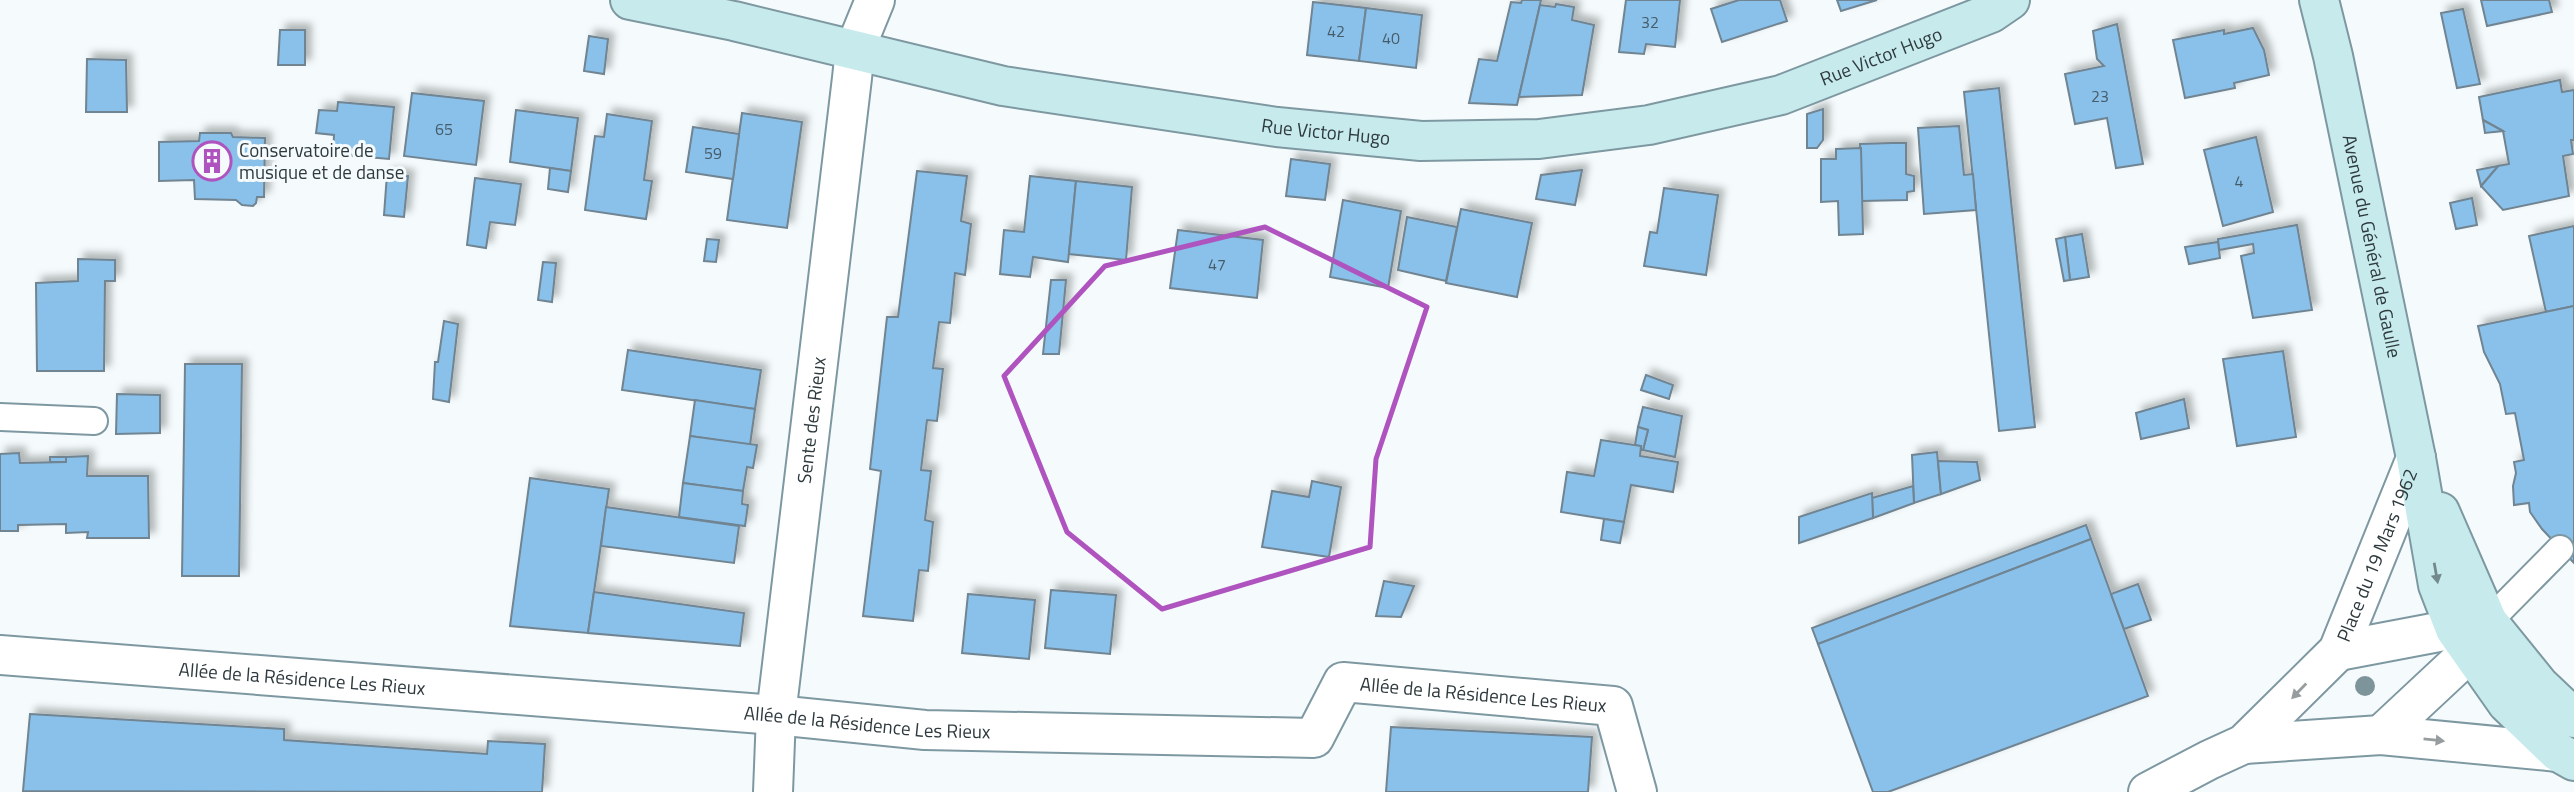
<svg xmlns="http://www.w3.org/2000/svg" width="2574" height="792" font-family="'Titillium Web',sans-serif">
<defs>
<filter id="shadow"><feDropShadow dx="6" dy="-6" stdDeviation="3.5" flood-color="#0004"/></filter>
</defs>
<rect width="100%" height="100%" fill="#f5fbfd"/>
<!-- building -->
<g fill="#8ac1ea" stroke="#708492" stroke-width="2" filter="url(#shadow)">
<path d="M1522,0H1541L1517,105L1469,103L1479,59L1497,61L1511,2L1521,3Z"/>
<path d="M1626,0H1680L1675,47L1646,44L1644,54L1619,52Z"/>
<path d="M1739,0H1780L1787,21L1722,42L1711,9Z"/>
<path d="M1837,0H1877L1841,11Z"/>
<path d="M2481,0H2549L2552,12L2487,26Z"/>
<path d="M1313,2L1366,8L1359,61L1307,55Z"/>
<path d="M1556,4L1574,7L1572,20L1594,25L1582,95L1519,97L1540,5L1555,7Z"/>
<path d="M1366,8L1422,15L1416,68L1359,61Z"/>
<path d="M2463,9L2480,84L2457,88L2441,13Z"/>
<path d="M2117,24L2143,164L2116,168L2107,118L2075,124L2065,74L2104,66L2097,59L2093,31Z"/>
<path d="M2253,28L2264,50L2269,75L2234,83L2235,88L2185,98L2173,40L2224,30V34Z"/>
<path d="M280,30H305V65H278Z"/>
<path d="M589,36L608,39L604,74L584,71Z"/>
<path d="M87,59L126,60L127,112H86Z"/>
<path d="M2560,80L2562,92L2574,90V140H2571L2573,154L2563,156L2569,196L2503,210L2481,186L2498,166L2509,164L2503,131L2483,120L2479,97Z"/>
<path d="M1999,88L2035,427L1999,431L1964,92Z"/>
<path d="M412,93L484,101L476,165L404,156Z"/>
<path d="M338,102L394,107L389,159L333,154L334,135L316,133L319,110L337,111Z"/>
<path d="M1823,109V140L1817,148H1807V114Z"/>
<path d="M516,110L578,118L571,171L510,162Z"/>
<path d="M742,113L802,122L787,228L727,220Z"/>
<path d="M607,114L652,121L644,180L652,181L646,219L585,210L595,136L604,137Z"/>
<path d="M2483,120L2503,131L2485,133Z"/>
<path d="M1959,126L1964,175L1973,174L1976,210L1924,214L1918,128Z"/>
<path d="M693,127L739,134L733,179L686,172Z"/>
<path d="M200,133H231L233,137L265,138L264,197H257L256,203L253,206L242,205L236,200L195,199L194,180L159,181V142L199,141Z"/>
<path d="M2256,137L2273,212L2223,226L2204,150Z"/>
<path d="M1892,143H1906V174L1914,176V191L1907,192V200L1862,201L1860,144Z"/>
<path d="M1861,148L1863,234L1839,235L1838,201L1821,202V159H1836V149Z"/>
<path d="M1291,159L1330,164L1325,200L1286,196Z"/>
<path d="M2498,166L2481,186L2477,170Z"/>
<path d="M550,168L571,171L568,192L548,189Z"/>
<path d="M1582,170L1575,205L1536,199L1541,175Z"/>
<path d="M917,171L967,176L961,221L971,224L965,275L955,273L950,323L939,322L933,368L943,369L937,421L927,420L921,470L931,471L925,520L933,522L928,571L919,570L913,621L863,616L881,471L870,469L887,317H898Z"/>
<path d="M387,174L408,176L404,217L384,215Z"/>
<path d="M1030,176L1076,181L1068,262L1033,257L1030,277L1000,274L1004,230L1024,232Z"/>
<path d="M475,178L521,184L515,225L490,222L486,248L467,245Z"/>
<path d="M1076,181L1132,187L1126,260L1069,254Z"/>
<path d="M1664,188L1718,195L1706,275L1644,266L1650,232L1657,233Z"/>
<path d="M2472,198L2477,225L2456,229L2450,203Z"/>
<path d="M1343,200L1401,211L1388,288L1330,277Z"/>
<path d="M1461,209L1532,223L1517,297L1446,283Z"/>
<path d="M1407,217L1457,227L1446,281L1398,270Z"/>
<path d="M2297,225L2312,310L2253,318L2241,256L2254,253L2253,244L2219,250L2218,239Z"/>
<path d="M2574,226V306L2546,312L2529,236Z"/>
<path d="M1178,230L1263,240L1257,298L1170,288Z"/>
<path d="M2082,234L2089,277L2070,280L2065,237Z"/>
<path d="M2065,237L2070,280L2064,281L2056,239Z"/>
<path d="M707,239L719,240L716,262L704,261Z"/>
<path d="M2218,242L2220,258L2189,264L2185,247Z"/>
<path d="M78,259L115,260V281H105L104,371H37L36,283L78,281Z"/>
<path d="M543,262L556,263L552,302L538,300Z"/>
<path d="M1051,280H1066L1059,354H1043Z"/>
<path d="M2574,306V563L2542,529L2530,512L2529,503L2514,505L2513,486L2516,473L2514,462L2524,460L2515,413L2506,414L2500,384L2484,352L2478,326Z"/>
<path d="M444,321L458,324L449,402L433,399L435,362H438Z"/>
<path d="M628,350L761,370L755,409L622,390Z"/>
<path d="M2283,351L2296,437L2237,446L2223,359Z"/>
<path d="M185,364H242L239,576H182Z"/>
<path d="M1646,375L1673,385L1669,399L1641,390Z"/>
<path d="M117,394L160,395V433L116,434Z"/>
<path d="M2184,399L2189,428L2141,439L2136,413Z"/>
<path d="M695,400L755,409L750,445L690,436Z"/>
<path d="M1643,407L1682,416L1675,457L1643,450L1648,430L1638,427Z"/>
<path d="M1638,427L1648,430L1643,450H1641V446L1635,445Z"/>
<path d="M690,436L757,445L753,468L747,467L743,491L683,483Z"/>
<path d="M1601,440L1641,446L1640,456L1678,462L1673,492L1631,485L1624,522L1561,512L1567,472L1594,476Z"/>
<path d="M1937,452L1941,494L1914,503L1912,455Z"/>
<path d="M19,453L20,463L66,462V457L88,456L87,476H148L149,538H87L88,532L66,533V524L18,525V531H0V454Z"/>
<rect x="50" y="457" width="16" height="5"/>
<path d="M1938,461L1977,462L1980,480L1941,494Z"/>
<path d="M530,478L609,489L588,633L510,626Z"/>
<path d="M1312,481L1341,487L1329,557L1262,547L1272,491L1309,497Z"/>
<path d="M683,483L743,491L742,504L748,505L745,526L679,517Z"/>
<path d="M1913,486L1914,503L1873,518L1872,498Z"/>
<path d="M1872,493L1873,518L1799,543V517Z"/>
<path d="M606,507L739,526L734,563L601,546Z"/>
<path d="M1604,519L1624,522L1620,543L1601,540Z"/>
<path d="M2086,525L2091,539L1818,644L1812,628Z"/>
<path d="M2091,539L2148,696L1888,792H1873L1818,644Z"/>
<path d="M1384,581L1414,586L1401,617L1376,616Z"/>
<path d="M2138,584L2151,620L2124,629L2111,594Z"/>
<path d="M1051,590L1116,595L1110,654L1045,648Z"/>
<path d="M594,592L744,613L740,646L588,633Z"/>
<path d="M968,594L1035,600L1029,659L962,653Z"/>
<path d="M30,714L284,729V740L487,754L488,741L545,744L542,792L23,791Z"/>
<path d="M1391,727L1592,737L1588,792H1386Z"/>
</g>
<g fill="none" stroke-linecap="round" stroke-linejoin="round">
<!-- lane casing -->
<g stroke="#7e98a1" stroke-width="30">
<g id="lane">
<path d="M0,417L94,421"/>
<path d="M2488,622L2560,549"/>
</g>
</g>
<!-- street casing -->
<g stroke="#7e98a1" stroke-width="42">
<g id="street">
<path d="M2338,651L2486,623"/>
<path id="s1" d="M0,655L776,715L925,730L1314,738L1343,682L1613,706L1637,792"/>
<path d="M2381,735L2471,651L2487,624"/>
<path d="M2244,744L2381,735L2558,752"/>
<path id="s2" d="M773,792L776,715L852,78L855,49L875,0"/>
<path id="s3" d="M2148,792L2209,760L2244,744L2338,651L2416,458"/>
</g>
</g>
<!-- secondary casing -->
<g stroke="#7e98a1" stroke-width="42">
<g id="secondary">
<path id="s4" d="M630,0L734,21L1003,86L1277,127L1421,141L1539,139L1649,125L1781,95L1991,13L2010,0"/>
<path id="s5" d="M2319,0L2333,56L2416,458L2438,585L2455,629L2507,703L2558,752L2574,761"/>
<path d="M2440,512L2488,622L2539,685L2574,718"/>
</g>
</g>
<!-- lane -->
<use href="#lane" stroke="#fff" stroke-width="26"/>
<!-- street -->
<use href="#street" stroke="#fff" stroke-width="38"/>
<!-- secondary -->
<use href="#secondary" stroke="#c7eaec" stroke-width="38"/>
</g>
<!-- trees -->
<circle fill="#7e949b" cx="2365" cy="686" r="10"/>
<!-- one-way arrows -->
<defs><path id="oneway-solid" d="M-6-.8H1V-3.2L6.5 0L1 3.2V.8H-6Z" transform="scale(1.75)"/></defs>
<use fill="#73898c" href="#oneway-solid" transform="translate(2436 573) rotate(80)"/>
<g fill="#979c9e">
<use href="#oneway-solid" transform="translate(2299 691) rotate(134)"/>
<use href="#oneway-solid" transform="translate(2434 740) rotate(6)"/>
</g>
<!-- marked area -->
<path fill="none" stroke="#af54bf" stroke-width="5" stroke-linejoin="round" d="M1265,227L1427,307L1376,459L1370,547L1162,609L1067,532L1004,376L1105,266Z"/>
<!-- icons -->
<defs>
<g id="building-ring" transform="scale(2.0125)"><circle r="9.5" fill="#f5fbfd" stroke="#af54bf" stroke-width="1.5"/><path d="M-4-6H4V6H1V3H-1V6H-4ZM-2.5-4.3h1.7v1.8h-1.7ZM.8-4.3h1.7v1.8H.8ZM-2.5-1h1.7V.8h-1.7ZM.8-1h1.7V.8H.8Z" fill="#af54bf"/></g>
</defs>
<g fill-rule="evenodd">
<use href="#building-ring" x="212" y="161"/>
</g>
<g text-anchor="middle" stroke-width="6" stroke-linejoin="round" paint-order="stroke">
<!-- number labels -->
<g font-size="16" fill="#465c69">
<text x="1650" y="28">32</text>
<text x="1336" y="37">42</text>
<text x="1391" y="44">40</text>
<text x="2100" y="102">23</text>
<text x="444" y="135">65</text>
<text x="713" y="159">59</text>
<text x="2239" y="187">4</text>
<text x="1217" y="270">47</text>
</g>
<!-- street labels -->
<g font-size="19" fill="#2f3a3e" stroke="#f5fbfd">
<text dy="7" stroke="none"><textPath href="#s4" startOffset="1276">Rue Victor Hugo</textPath></text>
<text dy="7" stroke="none"><textPath href="#s4" startOffset="709">Rue Victor Hugo</textPath></text>
<text dy="7" stroke="none"><textPath href="#s5" startOffset="252">Avenue du Général de Gaulle</textPath></text>
<text dy="7" stroke="none"><textPath href="#s2" startOffset="374">Sente des Rieux</textPath></text>
<text dy="7" stroke="none"><textPath href="#s3" startOffset="343">Place du 19 Mars 1962</textPath></text>
<text dy="7" stroke="none"><textPath href="#s1" startOffset="303">Allée de la Résidence Les Rieux</textPath></text>
<text dy="7" stroke="none"><textPath href="#s1" startOffset="1521">Allée de la Résidence Les Rieux</textPath></text>
<text dy="7" stroke="none"><textPath href="#s1" startOffset="870">Allée de la Résidence Les Rieux</textPath></text>
</g>
<!-- poi labels -->
<g font-size="19" fill="#2f3a3e" stroke="#f5fbfd" text-anchor="start">
<text x="239" y="157">Conservatoire de<tspan x="239" dy="22">musique et de danse</tspan></text>
</g>
</g>
</svg>
